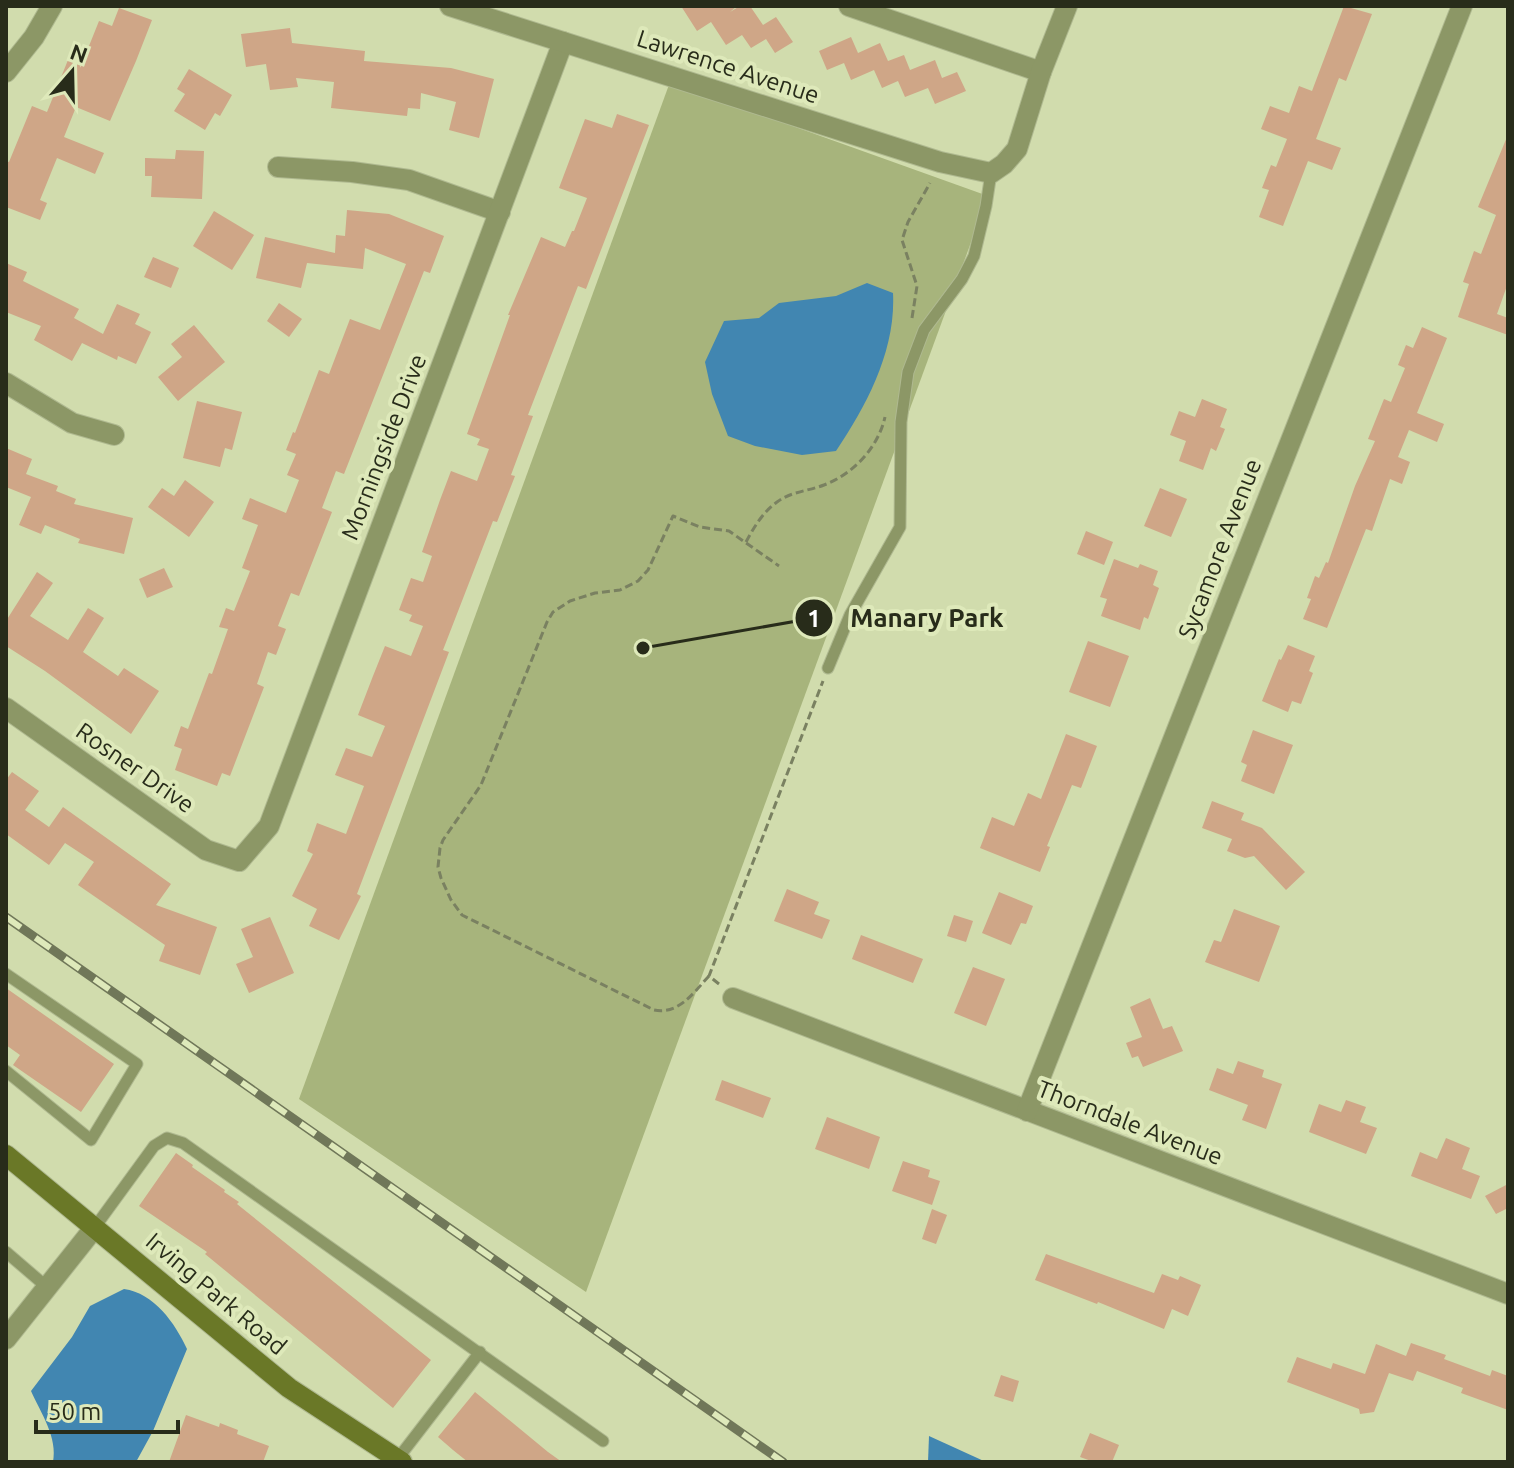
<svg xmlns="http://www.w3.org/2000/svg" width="1514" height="1468" font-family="Ubuntu,sans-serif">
<rect width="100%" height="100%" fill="#d1dcad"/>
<!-- green -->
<path fill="#a7b47c" d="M670,82L988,196L586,1292L299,1099Z"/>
<!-- water -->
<g fill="#4186b1">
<path d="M867,283L893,293C896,350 867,405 836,451L802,455L755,446L728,436L712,394L705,362L724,321L759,318L779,303L836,296Z"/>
<path d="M124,1289C154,1293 175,1323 187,1349L153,1431L136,1462H53C58,1438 41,1413 31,1391L72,1337L90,1306Z"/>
<path d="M929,1436L986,1462H928Z"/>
</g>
<!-- building -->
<g fill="#cfa687">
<path d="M681,6H737L730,12L740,6H750L763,25L776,17L793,42L775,53L766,39L751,48L742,35L726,45L711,22L697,31Z"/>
<path d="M1344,6L1372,14L1346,81L1339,78L1316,139L1341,148L1332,170L1308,161L1283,226L1259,217L1269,190L1262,188L1271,165L1276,167L1287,139L1261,129L1270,106L1289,113L1299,86L1312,91Z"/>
<path d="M119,8L152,20L136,61L110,121L76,107L64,137L104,153L95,174L57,158L40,200L47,203L40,220L6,207V161L9,162L32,106L47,112L68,60L81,66L99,21L112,26Z"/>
<path d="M290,28L292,43L365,51L364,61L451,68L494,79L479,138L449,130L456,102L421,93L420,109L408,108L407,116L331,108L334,82L296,78L298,87L270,90L266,64L246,67L241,34Z"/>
<path d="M851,37L858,53L880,43L888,61L904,55L910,70L935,60L942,78L957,72L966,91L935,104L928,88L905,97L898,81L882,88L874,70L851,80L844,63L827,70L819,51Z"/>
<path d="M189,69L232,95L220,116L215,113L205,130L174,111L185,94L177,89Z"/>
<path d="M617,114L649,125L586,289L578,286L528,415L533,416L511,475L515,476L497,522L493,521L443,650L449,652L357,894L361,896L339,940L309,926L317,909L292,896L313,854L307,851L317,823L346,834L364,786L335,775L346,748L372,757L385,726L358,715L373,676L385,646L411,656L423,626L409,621L412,615L399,610L411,578L423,582L432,556L422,552L440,500L451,471L477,481L489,449L477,445L480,439L467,434L510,315H508L541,237L565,247L572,231H574L587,198L559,188L585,119L612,128Z"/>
<path d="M1507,137L1508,283L1497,314L1508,318V335L1458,317L1469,284L1463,282L1474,251L1481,254L1496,215L1478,207Z"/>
<path d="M176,150L204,151L202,199L151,197L152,176H145V158L175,159Z"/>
<path d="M347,210L389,214L444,236L430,273L424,271L344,474L336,471L322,508L332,512L299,596L291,593L278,626L286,629L276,655L268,652L257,684L264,687L230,776L222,773L217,786L175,770L182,749L174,746L181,726L188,729L209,673L212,674L228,629L219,627L226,608L234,611L250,571L242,568L258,525L242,519L250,498L286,513L299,480L287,475L296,454L286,450L293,432L295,433L319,370L329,374L350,319L380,330L406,264L365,248L363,269L307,263L301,288L256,278L265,237L335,253L336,235L345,236Z"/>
<path d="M214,211L254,235L232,270L193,246Z"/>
<path d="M153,257L179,268L171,288L144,277Z"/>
<path d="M6,263L27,272L23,281L79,309L74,318L103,334L117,304L140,314L135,324L151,332L136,364L118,356L117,360L82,343L72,361L34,340L41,326L6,312Z"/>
<path d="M279,303L302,319L289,337L267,321Z"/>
<path d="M194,325L225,362L178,401L158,377L182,357L171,344Z"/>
<path d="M1422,327L1447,338L1417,413L1444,424L1437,442L1409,430L1398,457L1410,462L1402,484L1390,479L1372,531L1366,529L1327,628L1303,619L1311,599L1307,598L1315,576L1319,578L1326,562L1328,563L1355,486L1375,441L1368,439L1384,399L1391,402L1405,368L1398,365L1406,345L1413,348Z"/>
<path d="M1202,399L1227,409L1220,427L1225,429L1216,451L1211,448L1203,470L1179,461L1186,441L1170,435L1179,411L1195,417Z"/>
<path d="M197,401L242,412L232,450L225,448L220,467L183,458Z"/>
<path d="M6,448L32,459L26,474L58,486L56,491L76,499L74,504L133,518L124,554L78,543L80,539L45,525L41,534L19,525L31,497L6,487Z"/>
<path d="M185,480L214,502L189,537L148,507L162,488L174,496Z"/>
<path d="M1160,488L1187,499L1171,537L1144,526Z"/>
<path d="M1086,531L1113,542L1104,565L1077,554Z"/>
<path d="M1114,559L1138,568L1140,564L1158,571L1153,585L1159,588L1148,619L1144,617L1140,630L1101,616L1107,599L1100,597Z"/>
<path d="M164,568L173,587L147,598L139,579Z"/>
<path d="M37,572L53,583L30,616L68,640L88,608L104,618L83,652L118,676L124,668L159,691L131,734L45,671L6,646V621Z"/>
<path d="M1088,641L1129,656L1110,707L1069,692Z"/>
<path d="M1288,645L1315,656L1309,671L1313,673L1301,704L1292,701L1288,712L1262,701L1279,659L1281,660Z"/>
<path d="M1253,730L1293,745L1274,794L1241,781L1247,765L1241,762Z"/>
<path d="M1066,734L1097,746L1081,788L1072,785L1047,846L1050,847L1040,872L980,848L992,817L1014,826L1028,793L1041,799Z"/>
<path d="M12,772L39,791L25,810L49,827L63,807L171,884L156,905L217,927L200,975L159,961L165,945L78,885L94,862L65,843L49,865L6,834V780Z"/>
<path d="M1212,801L1244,813L1241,820L1262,828L1305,872L1286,890L1254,856L1245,858L1227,851L1232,839L1202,828Z"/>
<path d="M787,889L819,902L814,914L830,920L822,939L774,921Z"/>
<path d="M999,892L1033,906L1026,924L1021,923L1011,945L982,933Z"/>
<path d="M1234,909L1280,926L1259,982L1205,962L1214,940L1221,942Z"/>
<path d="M954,915L973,921L966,942L947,936Z"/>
<path d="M270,917L294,973L249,993L236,964L253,957L241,929Z"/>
<path d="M861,935L923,959L913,983L852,959Z"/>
<path d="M973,967L1005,979L986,1026L954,1013Z"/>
<path d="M6,988L114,1064L81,1112L13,1065L20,1055L6,1045Z"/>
<path d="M1150,998L1163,1029L1172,1026L1183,1051L1143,1067L1138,1056L1132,1058L1126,1043L1142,1037L1130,1007Z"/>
<path d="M1238,1061L1264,1070L1262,1077L1282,1084L1266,1129L1242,1120L1248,1105L1209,1090L1217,1068L1233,1074Z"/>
<path d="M722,1080L771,1098L763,1118L715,1100Z"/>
<path d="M1346,1100L1366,1107L1360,1122L1377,1128L1366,1154L1309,1132L1319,1104L1341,1112Z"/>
<path d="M827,1117L880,1137L869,1169L815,1149Z"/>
<path d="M1446,1138L1470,1148L1462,1169L1480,1176L1471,1199L1411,1176L1420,1152L1437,1159Z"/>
<path d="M176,1153L193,1165L192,1167L225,1190L224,1192L239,1202L237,1204L431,1360L393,1408L205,1254L207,1252L139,1206Z"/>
<path d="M903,1161L930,1170L928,1177L940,1181L932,1205L892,1191Z"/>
<path d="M1508,1184V1208L1496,1214L1485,1196Z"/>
<path d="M932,1209L947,1215L936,1244L922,1239Z"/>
<path d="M1046,1254L1154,1293L1162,1274L1178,1280L1180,1276L1201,1285L1188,1316L1172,1309L1164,1329L1098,1302L1097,1304L1035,1280Z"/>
<path d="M1411,1343L1446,1355L1444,1359L1490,1376L1492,1370L1508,1376V1410L1461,1393L1463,1388L1417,1371L1413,1381L1389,1373L1374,1412L1360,1414L1359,1409L1287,1382L1297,1357L1331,1369L1333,1363L1365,1374L1376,1344L1406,1356Z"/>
<path d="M1001,1375L1019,1381L1013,1402L994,1396Z"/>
<path d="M475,1392L548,1452L562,1462H468L453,1450L438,1437Z"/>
<path d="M186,1415L219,1427L220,1423L238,1430L237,1434L269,1446L263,1462H169Z"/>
<path d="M1090,1433L1119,1445L1112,1462H1094L1080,1457Z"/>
</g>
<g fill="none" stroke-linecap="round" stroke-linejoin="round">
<!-- service casing -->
<g stroke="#afb990" stroke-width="13">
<g id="service">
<path d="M828,668L850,615L900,527L901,422L908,372L924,330L962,279L974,256L986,206L991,173"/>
<path d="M6,974L137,1064L91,1140L6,1071"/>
<path d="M95,1227L154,1146L167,1138L183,1143L603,1441"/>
<path d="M6,1252L48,1288"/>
<path d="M396,1461L480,1352"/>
</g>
</g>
<!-- minor casing -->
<g stroke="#afb990" stroke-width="22">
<g id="minor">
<path d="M849,6L1041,72"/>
<path d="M6,72L34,37L52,6"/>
<path d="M278,167L352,172L409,180L500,212"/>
<path d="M6,383L72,423L114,435"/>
<path d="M6,708L206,850L239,861L269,826L563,42"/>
<path d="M733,998L1508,1294"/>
<path d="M1027,1111L1462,6"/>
<path d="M6,1339L95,1227"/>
</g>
</g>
<!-- tertiary casing -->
<g stroke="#afb990" stroke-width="22">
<path id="tertiary" d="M450,6L940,162L991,173L1004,164L1017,149L1041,72L1067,6"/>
</g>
<!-- secondary casing -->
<g stroke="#afb990" stroke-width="22">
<path id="secondary" d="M6,1155L289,1388L402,1462"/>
</g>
<!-- path -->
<g stroke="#7a8161" stroke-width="3" stroke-dasharray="8 4" stroke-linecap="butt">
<path d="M912,318L917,286L902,240L908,222L930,183"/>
<path d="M746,542C754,527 763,512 777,502C790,492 808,491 824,485C853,474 878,448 885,417"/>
<path d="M709,976C694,992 679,1015 654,1010L462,915L451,900L441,878L438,867L440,848L443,840L481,785L547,622L553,612L570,601L595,593L620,590L638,581L648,570L673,516L700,527L729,531L779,566"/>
<path d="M719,984L709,976L823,681"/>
</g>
<!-- service -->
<use href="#service" stroke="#8c9766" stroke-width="11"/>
<!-- minor -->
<use href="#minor" stroke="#8c9766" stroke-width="20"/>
<!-- tertiary -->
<use href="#tertiary" stroke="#8c9766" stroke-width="20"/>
<!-- secondary -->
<use href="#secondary" stroke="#6a7827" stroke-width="20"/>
<!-- rail casing -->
<g stroke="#707759" stroke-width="9">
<path id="rail" d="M6,917L783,1462"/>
</g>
<!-- rail -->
<use href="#rail" stroke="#dee9ba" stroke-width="6" stroke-dasharray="18" stroke-linecap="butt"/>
</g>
<g text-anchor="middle" stroke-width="8" stroke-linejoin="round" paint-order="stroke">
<!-- street labels -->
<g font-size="24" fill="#282c1a" stroke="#dee9ba">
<text transform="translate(728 67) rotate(18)" y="8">Lawrence Avenue</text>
<text transform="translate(384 447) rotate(-69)" y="8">Morningside Drive</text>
<text transform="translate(1220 549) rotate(-69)" y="8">Sycamore Avenue</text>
<text transform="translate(135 768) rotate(35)" y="8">Rosner Drive</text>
<text transform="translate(1130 1123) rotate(21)" y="8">Thorndale Avenue</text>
<text transform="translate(216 1294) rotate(40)" y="8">Irving Park Road</text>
</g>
</g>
<!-- callouts -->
<path fill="none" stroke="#282c1a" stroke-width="3" d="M643 648L814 618"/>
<g fill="#282c1a" stroke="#dee9ba" stroke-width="3">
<circle cx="643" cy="648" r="8"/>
<circle cx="814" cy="618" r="20"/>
</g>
<g font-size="24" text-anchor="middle" font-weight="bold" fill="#fff">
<text x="814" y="627">1</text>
</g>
<g font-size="26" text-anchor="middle" font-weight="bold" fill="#282c1a" stroke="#dee9ba" stroke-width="8" stroke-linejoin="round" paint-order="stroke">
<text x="927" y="627">Manary Park</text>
</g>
<!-- border -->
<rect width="1514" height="1468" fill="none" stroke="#282c1a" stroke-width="16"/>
<!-- north arrow -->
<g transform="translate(72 72) rotate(20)" stroke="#dee9ba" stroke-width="6" paint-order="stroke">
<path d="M0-6L14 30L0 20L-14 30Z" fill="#282c1a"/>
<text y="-12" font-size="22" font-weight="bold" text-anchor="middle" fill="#282c1a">N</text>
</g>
<!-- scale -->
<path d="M36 1420v12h142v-12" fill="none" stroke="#282c1a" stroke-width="4"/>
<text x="48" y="1420" font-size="24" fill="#282c1a" stroke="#dee9ba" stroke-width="6" paint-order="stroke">50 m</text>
</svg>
